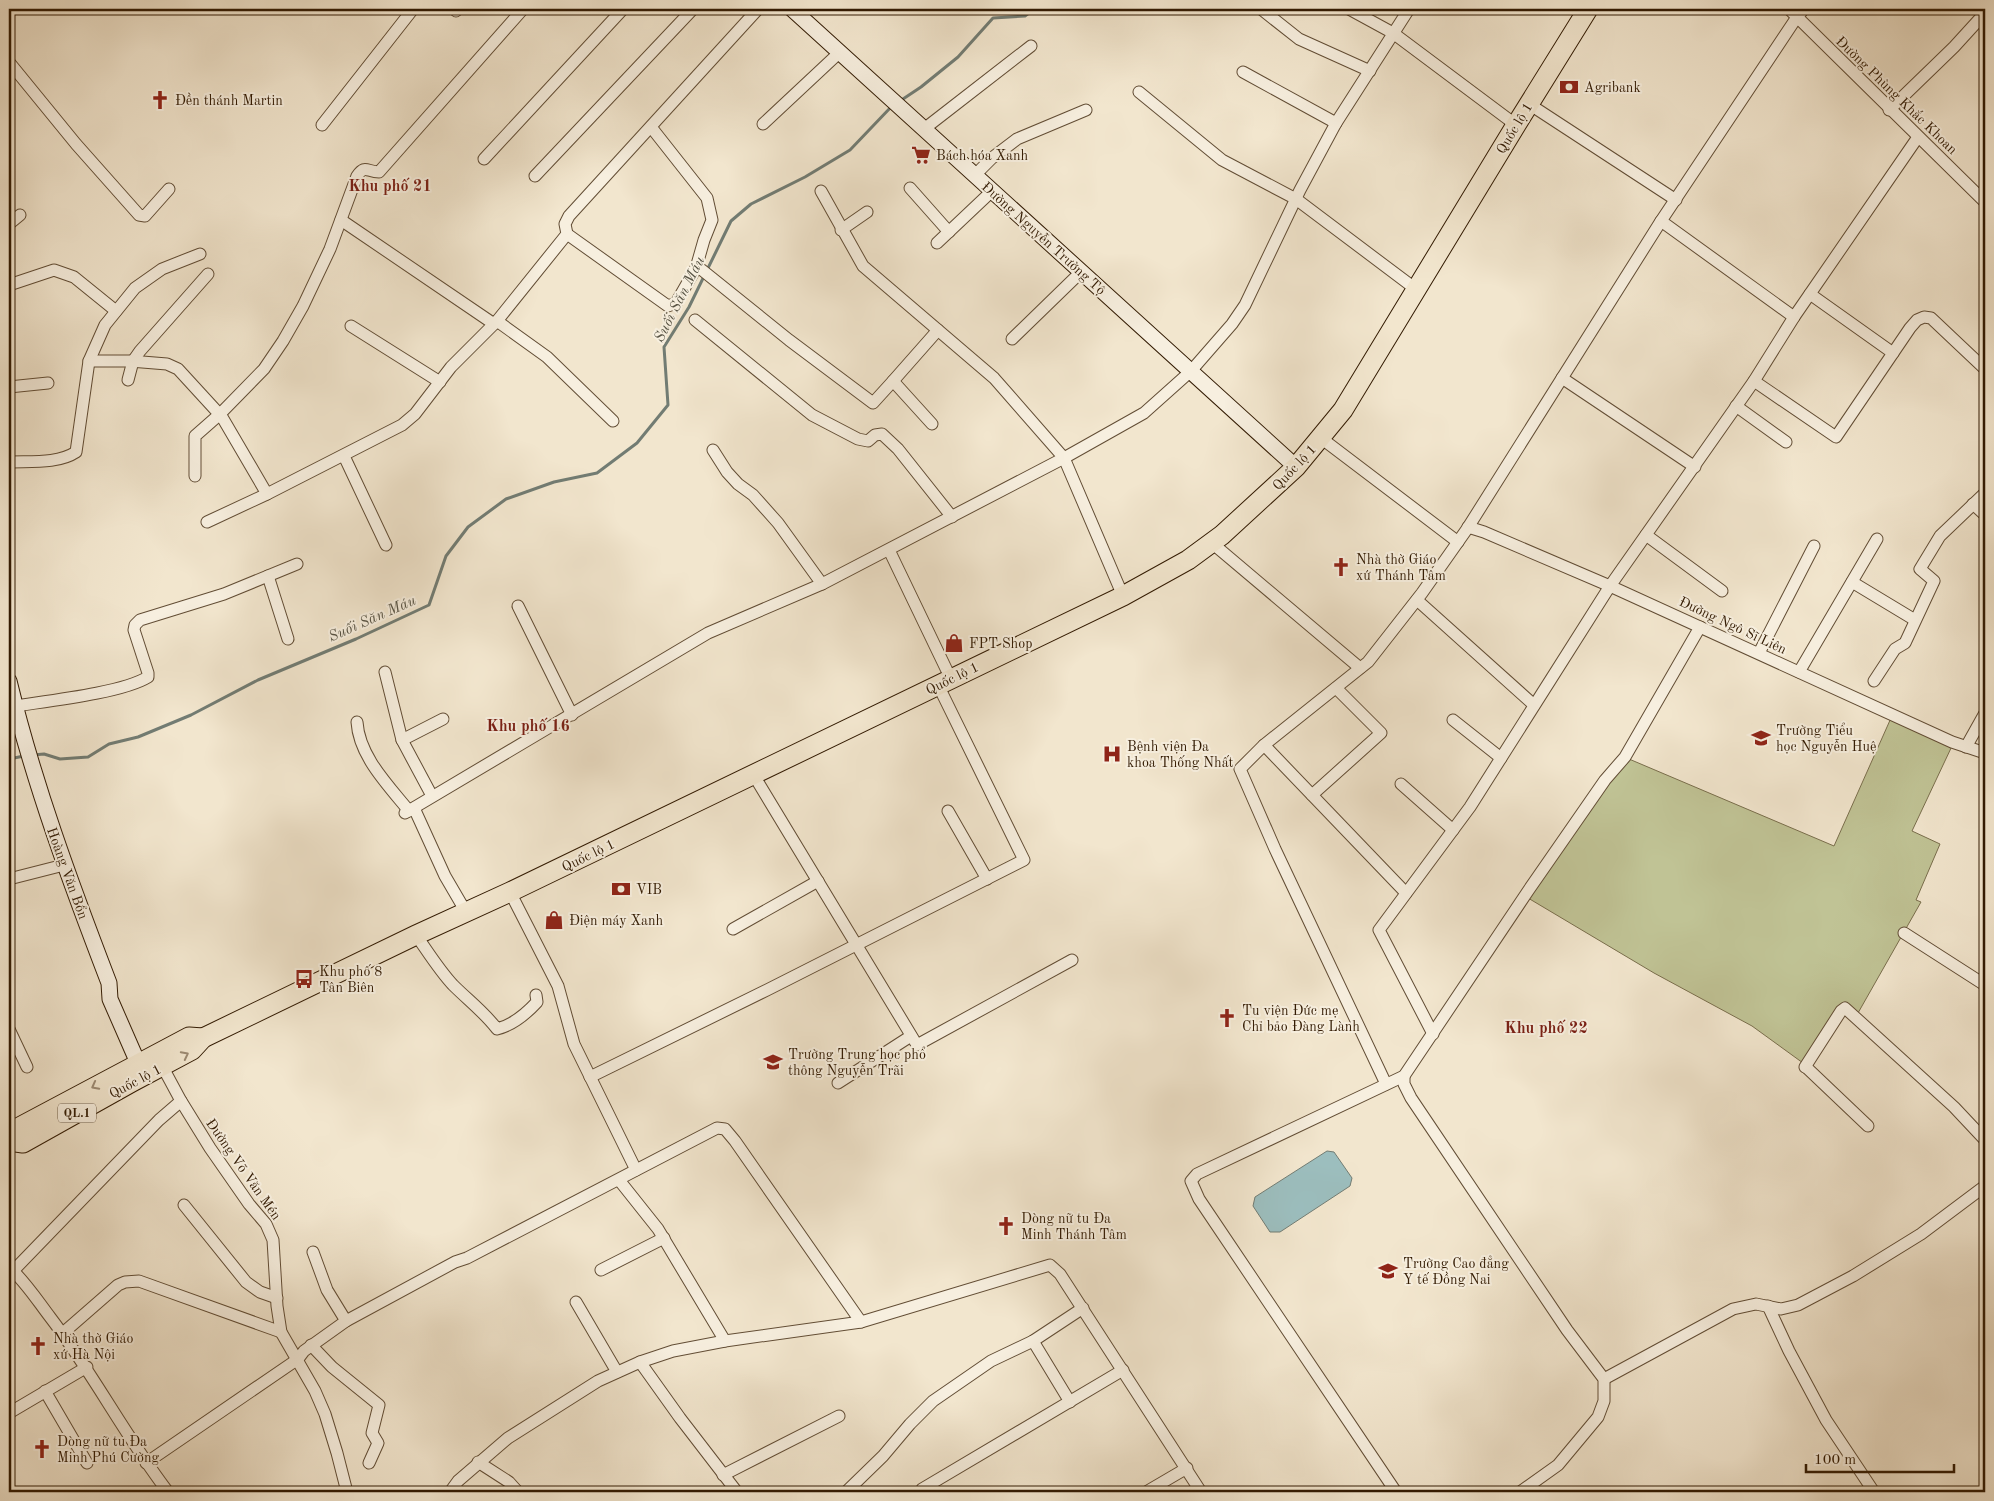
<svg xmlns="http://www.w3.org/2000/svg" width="1994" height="1501" font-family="'Old Standard TT',serif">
<rect width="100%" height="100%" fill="#f2e6ce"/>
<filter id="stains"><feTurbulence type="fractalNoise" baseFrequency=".004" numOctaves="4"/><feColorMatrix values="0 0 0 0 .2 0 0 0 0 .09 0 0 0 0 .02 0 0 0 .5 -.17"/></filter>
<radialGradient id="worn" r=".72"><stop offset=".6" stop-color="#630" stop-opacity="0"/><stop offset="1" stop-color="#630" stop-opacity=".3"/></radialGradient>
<!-- green -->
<path fill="#c0c395" stroke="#796e4c" d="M1891,718L1952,746L1912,831L1940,844L1916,900L1921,902L1858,1013L1851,1007L1803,1063L1752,1026L1654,973L1528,898L1608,782L1629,759L1834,846Z"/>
<!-- water -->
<path fill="#9cbebe" stroke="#727c73" d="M1327,1151L1334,1152L1352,1178L1350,1186L1280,1232H1270L1253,1206L1255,1197Z"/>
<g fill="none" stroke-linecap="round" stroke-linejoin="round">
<!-- stream -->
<g stroke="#727c73" stroke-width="3">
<path d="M900,101L921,87L958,57L993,18L1025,16L1034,9"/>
<path d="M33,755L44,754L60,759L88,757L109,744L138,737L191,715L258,680L356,639L429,605L446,556L468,527L506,499L554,482L597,473L637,443L668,405L664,347L689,307L731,221L751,204L805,177L850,150L892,106"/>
<path d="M9,759L24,756"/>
</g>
<!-- minor casing -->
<g stroke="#624d35" stroke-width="13">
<g id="minor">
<path d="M1261,9L1299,39L1370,71"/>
<path d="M1349,9L1393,33L1516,125"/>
<path d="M1789,9L1985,202"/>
<path d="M456,11L458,9"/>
<path d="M9,62L76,144L139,215L145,216L169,189"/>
<path d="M1243,72L1336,123"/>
<path d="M1139,92L1222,160L1296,199L1417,290"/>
<path d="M1529,104L1676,200"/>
<path d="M1889,110L1954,47L1985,13"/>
<path d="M763,124L840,52"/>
<path d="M322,125L413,9"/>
<path d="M651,127L707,198L712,220L704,240L696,268"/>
<path d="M924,129L1031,46"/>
<path d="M484,159L623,9"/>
<path d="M975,175L992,158L1017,139L1086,110"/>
<path d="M535,176L693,9"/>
<path d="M910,188L949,232"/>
<path d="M821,191L863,266L994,378L1064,458L1123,596"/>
<path d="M341,220L494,324"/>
<path d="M1661,221L1794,317"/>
<path d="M9,224L20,215"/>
<path d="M841,230L867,212"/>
<path d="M567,234L668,306L676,303L696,268L702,270L789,340L873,403L893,381L932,424"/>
<path d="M937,243L992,191"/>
<path d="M9,285L54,270L74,277L116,311"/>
<path d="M1810,294L1893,353"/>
<path d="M695,320L812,415L858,439L868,441L875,435L882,434L898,449L952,517"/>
<path d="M497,321L547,357L613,421"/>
<path d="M351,326L440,382"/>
<path d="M1012,339L1082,271"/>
<path d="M89,361H130L167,364L178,369L222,417L267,494"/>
<path d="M1562,378L1695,467"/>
<path d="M128,380L133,361L140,351L208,274"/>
<path d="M893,381L938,330"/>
<path d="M1754,381L1836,437L1910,328L1917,320L1924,317L1931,318L1985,369"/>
<path d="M9,387L48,383"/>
<path d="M1736,406L1786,442"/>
<path d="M1321,438L1458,542"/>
<path d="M713,450L727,472L738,484L753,495L778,523L822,584"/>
<path d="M344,456L386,545"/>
<path d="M9,462C30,461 58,464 76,452L89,361L105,325L135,288L162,269L200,254"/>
<path d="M195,476V436L220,414L264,369L283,341L303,306L330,249L357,176C365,164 367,172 379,172L523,9"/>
<path d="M1973,504L1985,515"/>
<path d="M207,522L267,494L402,425L415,414L451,367L497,321L567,234L565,224L569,216L758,9"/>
<path d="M1468,527L1484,532L1610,586L1952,742L1985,753"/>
<path d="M1646,535L1722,591"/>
<path d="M1212,543L1360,668"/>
<path d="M889,550L951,679"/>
<path d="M268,576L288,639"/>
<path d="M1852,582L1915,620"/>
<path d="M1417,600L1534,705"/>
<path d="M518,606L572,715"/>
<path d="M1759,653L1814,546"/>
<path d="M385,672L402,740L432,796"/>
<path d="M1799,672L1877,539"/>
<path d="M1874,681L1895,649L1905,643L1934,581L1920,569L1940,536L1985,493"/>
<path d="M15,706C47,701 122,693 148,677V673L134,630L135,625L140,620L224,594L297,564"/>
<path d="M1453,720L1501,758"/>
<path d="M357,722C359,756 388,785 409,811"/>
<path d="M402,740L443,719"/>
<path d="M1264,745L1406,893"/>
<path d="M1966,747L1985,713"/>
<path d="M753,774L917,1045L1072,960"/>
<path d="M1401,784L1453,830"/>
<path d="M1312,795L1381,733L1336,688"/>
<path d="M414,808L445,876L466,912"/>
<path d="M948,811L987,879"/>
<path d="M405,813L708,633L822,584L1064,458L1144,413L1191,371L1232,324L1245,305L1300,190L1336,123L1409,9"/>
<path d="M9,879L64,865"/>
<path d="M510,892L558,986L574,1044L636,1170"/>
<path d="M733,929L818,881"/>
<path d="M1904,933L1985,985"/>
<path d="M416,935C428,952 439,970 453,985C468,1000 484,1012 497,1029C513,1025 526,1014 537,1002L536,995"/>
<path d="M9,1029L27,1067"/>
<path d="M1433,1034L1379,930L1470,807L1610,586L1754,381L1794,317L1918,137"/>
<path d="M160,1062L181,1101L210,1148L249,1204L266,1224L273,1240L277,1306L281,1332L315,1391L325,1414L337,1453L347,1492"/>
<path d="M1805,1067L1841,1011L1845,1008L1954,1107L1985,1140"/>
<path d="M1807,1068L1868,1126"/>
<path d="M1404,1076V1084L1411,1098L1567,1330L1604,1379V1401L1598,1417L1558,1465L1520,1492"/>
<path d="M590,1077L767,990L1024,860L938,685"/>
<path d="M838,1083L911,1036"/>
<path d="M1386,1084L1275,849L1240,769L1264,745L1368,662L1422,593L1467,529L1661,221L1797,17L1804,9"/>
<path d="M619,1180L658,1229L725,1341"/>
<path d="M184,1205L246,1282L260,1292L277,1298"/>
<path d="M313,1252L327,1290L346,1321"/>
<path d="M9,1267C25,1281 37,1300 50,1317C93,1373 125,1436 168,1492"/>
<path d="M601,1270L664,1238"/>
<path d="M13,1271L159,1120L181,1101"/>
<path d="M576,1302L617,1372"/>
<path d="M1768,1306L1789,1351L1826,1420L1874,1492"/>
<path d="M63,1333L118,1285L125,1282L139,1281L281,1332"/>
<path d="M1033,1341L1070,1402"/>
<path d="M311,1345L332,1367L379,1405L372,1433L378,1443L369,1463"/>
<path d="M640,1362L680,1418L737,1492"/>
<path d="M1604,1379L1733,1309L1756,1304L1781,1309L1798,1305L1853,1276L1921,1234L1985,1186"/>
<path d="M45,1391L87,1463"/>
<path d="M9,1413L87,1367"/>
<path d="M478,1462L509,1482L518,1492"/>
<path d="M146,1463L298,1359L304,1351L346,1321L455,1262L467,1258L717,1128L725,1129L735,1141L861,1322"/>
<path d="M723,1475L839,1416"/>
<path d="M450,1492L458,1481L508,1438L598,1381L640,1362L673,1351L725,1341L861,1322L1050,1265L1060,1274L1201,1492"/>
<path d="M846,1492L883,1456L910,1424L933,1401L991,1361L1033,1341L1083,1308"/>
<path d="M920,1492L922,1489L1123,1370"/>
<path d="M1146,1492L1187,1468"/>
<path d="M1396,1492L1199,1199L1191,1181L1197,1174L1404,1076L1528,891L1605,780L1625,757L1700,627"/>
</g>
</g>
<!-- secondary casing -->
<g stroke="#321a02" stroke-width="17">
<g id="secondary">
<path d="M792,9L1296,467"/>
<path d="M9,681C34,784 71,884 109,983L110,999L138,1063"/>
</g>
</g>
<!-- trunk casing -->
<g stroke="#321a02" stroke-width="21">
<g id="trunk">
<path d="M9,1136L14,1130L189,1037L203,1038"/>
<path d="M9,1141L23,1143L132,1082L192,1050L203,1038L416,935L510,892L1123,596L1188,560L1222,535L1296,467L1343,410L1516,125L1588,9"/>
</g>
</g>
<!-- minor -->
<use href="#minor" stroke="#f7efdf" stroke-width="11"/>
<!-- secondary -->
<use href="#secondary" stroke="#f7efdf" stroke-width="15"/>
<!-- trunk -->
<use href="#trunk" stroke="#f2e6ce" stroke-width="19"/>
</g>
<!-- one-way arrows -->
<defs><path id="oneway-chevron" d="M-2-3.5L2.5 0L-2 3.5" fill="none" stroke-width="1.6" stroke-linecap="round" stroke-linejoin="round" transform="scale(1.25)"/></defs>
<g stroke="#9c8a72">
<use href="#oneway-chevron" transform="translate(185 1055) rotate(-27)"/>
<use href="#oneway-chevron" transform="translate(95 1086) rotate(152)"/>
</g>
<!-- icons -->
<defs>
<g id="bank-bare" transform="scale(1.5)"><path d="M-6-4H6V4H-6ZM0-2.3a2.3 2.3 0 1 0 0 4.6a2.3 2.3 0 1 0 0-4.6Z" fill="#8f2418" stroke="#f7efdf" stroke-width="2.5" paint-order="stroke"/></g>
<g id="church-bare" transform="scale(1.5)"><path d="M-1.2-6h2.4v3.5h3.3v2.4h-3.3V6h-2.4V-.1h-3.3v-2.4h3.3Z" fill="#8f2418" stroke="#f7efdf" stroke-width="2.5" paint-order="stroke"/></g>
<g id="supermarket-bare" transform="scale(1.5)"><path d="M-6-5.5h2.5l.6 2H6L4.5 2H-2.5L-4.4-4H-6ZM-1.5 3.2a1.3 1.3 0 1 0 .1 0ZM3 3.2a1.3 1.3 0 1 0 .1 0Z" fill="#8f2418" stroke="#f7efdf" stroke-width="2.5" paint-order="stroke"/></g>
<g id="shop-bare" transform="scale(1.5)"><path d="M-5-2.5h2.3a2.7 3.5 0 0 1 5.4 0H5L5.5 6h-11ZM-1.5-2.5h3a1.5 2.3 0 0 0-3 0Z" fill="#8f2418" stroke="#f7efdf" stroke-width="2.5" paint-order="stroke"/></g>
<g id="school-bare" transform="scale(1.5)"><path d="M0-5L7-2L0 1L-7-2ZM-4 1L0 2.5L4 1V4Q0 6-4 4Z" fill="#8f2418" stroke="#f7efdf" stroke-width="2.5" paint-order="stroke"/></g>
<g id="hospital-bare" transform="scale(1.5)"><path d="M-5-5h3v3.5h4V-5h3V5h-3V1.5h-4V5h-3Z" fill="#8f2418" stroke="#f7efdf" stroke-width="2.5" paint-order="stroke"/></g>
<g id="bus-bare" transform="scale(1.5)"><path d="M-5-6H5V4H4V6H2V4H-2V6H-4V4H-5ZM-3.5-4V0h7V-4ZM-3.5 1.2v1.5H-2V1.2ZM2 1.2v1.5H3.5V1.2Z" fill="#8f2418" stroke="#f7efdf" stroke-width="2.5" paint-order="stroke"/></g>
<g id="university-bare" transform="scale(1.5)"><path d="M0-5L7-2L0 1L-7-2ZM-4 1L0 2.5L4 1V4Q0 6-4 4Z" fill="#8f2418" stroke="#f7efdf" stroke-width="2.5" paint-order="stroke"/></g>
</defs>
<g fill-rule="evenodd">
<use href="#bank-bare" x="1569" y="87"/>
<use href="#church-bare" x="160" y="100"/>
<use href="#supermarket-bare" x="921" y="155"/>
<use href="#church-bare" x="1341" y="567"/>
<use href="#shop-bare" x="954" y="643"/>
<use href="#school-bare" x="1761" y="738"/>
<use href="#hospital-bare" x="1112" y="754"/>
<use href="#bank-bare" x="621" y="889"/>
<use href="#shop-bare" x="554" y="920"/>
<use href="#bus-bare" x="304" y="979"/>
<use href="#church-bare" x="1227" y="1018"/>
<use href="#school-bare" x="773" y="1062"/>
<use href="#church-bare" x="1006" y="1226"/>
<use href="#university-bare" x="1388" y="1271"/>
<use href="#church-bare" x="38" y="1346"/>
<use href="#church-bare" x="42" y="1449"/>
</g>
<g text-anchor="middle" stroke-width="4" stroke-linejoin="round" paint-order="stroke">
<!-- shield labels -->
<rect fill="#f7efdf" stroke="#6d5a44" stroke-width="1" x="58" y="1103.5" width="38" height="19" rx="4"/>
<g font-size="12" font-weight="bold" fill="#321a02">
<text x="77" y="1117">QL.1</text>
</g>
<!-- poi labels -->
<g font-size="14" fill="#321a02" stroke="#f7efdf" text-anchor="start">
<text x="1584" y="92">Agribank</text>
<text x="175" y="105">Đền thánh Martin</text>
<text x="936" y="160">Bách hóa Xanh</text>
<text x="1356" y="564">Nhà thờ Giáo<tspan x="1356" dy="16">xứ Thánh Tâm</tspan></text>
<text x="969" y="648">FPT Shop</text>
<text x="1776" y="735">Trường Tiểu<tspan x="1776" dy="16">học Nguyễn Huệ</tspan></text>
<text x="1127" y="751">Bệnh viện Đa<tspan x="1127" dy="16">khoa Thống Nhất</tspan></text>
<text x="636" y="894">VIB</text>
<text x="569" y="925">Điện máy Xanh</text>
<text x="319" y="976">Khu phố 8<tspan x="319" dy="16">Tân Biên</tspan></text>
<text x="1242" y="1015">Tu viện Đức mẹ<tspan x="1242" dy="16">Chỉ bảo Đàng Lành</tspan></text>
<text x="788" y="1059">Trường Trung học phổ<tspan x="788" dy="16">thông Nguyễn Trãi</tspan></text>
<text x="1021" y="1223">Dòng nữ tu Đa<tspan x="1021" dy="16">Minh Thánh Tâm</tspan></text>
<text x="1403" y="1268">Trường Cao đẳng<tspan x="1403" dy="16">Y tế Đồng Nai</tspan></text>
<text x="53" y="1343">Nhà thờ Giáo<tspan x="53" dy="16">xứ Hà Nội</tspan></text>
<text x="57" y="1446">Dòng nữ tu Đa<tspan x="57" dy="16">Minh Phú Cường</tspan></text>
</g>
<!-- street labels -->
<g font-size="14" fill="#321a02" stroke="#f7efdf">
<text transform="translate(1897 95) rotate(44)" y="5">Đường Phùng Khắc Khoan</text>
<text transform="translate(1514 128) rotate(-59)" y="5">Quốc lộ 1</text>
<text transform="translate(1044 238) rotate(42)" y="5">Đường Nguyễn Trường Tộ</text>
<text transform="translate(1294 467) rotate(-47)" y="5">Quốc lộ 1</text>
<text transform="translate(1733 625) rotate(25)" y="5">Đường Ngô Sĩ Liên</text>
<text transform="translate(952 678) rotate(-26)" y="5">Quốc lộ 1</text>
<text transform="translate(588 855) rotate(-26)" y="5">Quốc lộ 1</text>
<text transform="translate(68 873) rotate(70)" y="5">Hoàng Văn Bổn</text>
<text transform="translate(135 1081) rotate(-28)" y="5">Quốc lộ 1</text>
<text transform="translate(244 1169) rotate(55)" y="5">Đường Võ Văn Mén</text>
</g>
<!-- water labels -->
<g font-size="15" font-style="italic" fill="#575344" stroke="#f7efdf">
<text transform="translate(679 299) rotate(-63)" y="5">Suối Săn Máu</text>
<text transform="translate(372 618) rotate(-24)" y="5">Suối Săn Máu</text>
</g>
<!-- quarter labels -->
<g font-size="16" font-weight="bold" fill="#7a1f14" stroke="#f7efdf">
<text x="390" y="191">Khu phố 21</text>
<text x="528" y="731">Khu phố 16</text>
<text x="1546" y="1033">Khu phố 22</text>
</g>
</g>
<!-- margin -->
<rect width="1994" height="1501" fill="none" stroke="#f2e6ce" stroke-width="30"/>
<rect x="10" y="10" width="1974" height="1481" fill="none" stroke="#321a02" stroke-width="2.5"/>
<rect x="15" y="15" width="1964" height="1471" fill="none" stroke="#321a02"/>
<!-- scale -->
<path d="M1806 1464v8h148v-8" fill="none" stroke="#321a02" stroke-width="2.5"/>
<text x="1814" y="1464" font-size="15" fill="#321a02" stroke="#f7efdf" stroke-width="4" paint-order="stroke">100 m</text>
<rect width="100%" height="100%" filter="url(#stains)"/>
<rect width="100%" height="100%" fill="url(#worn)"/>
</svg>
